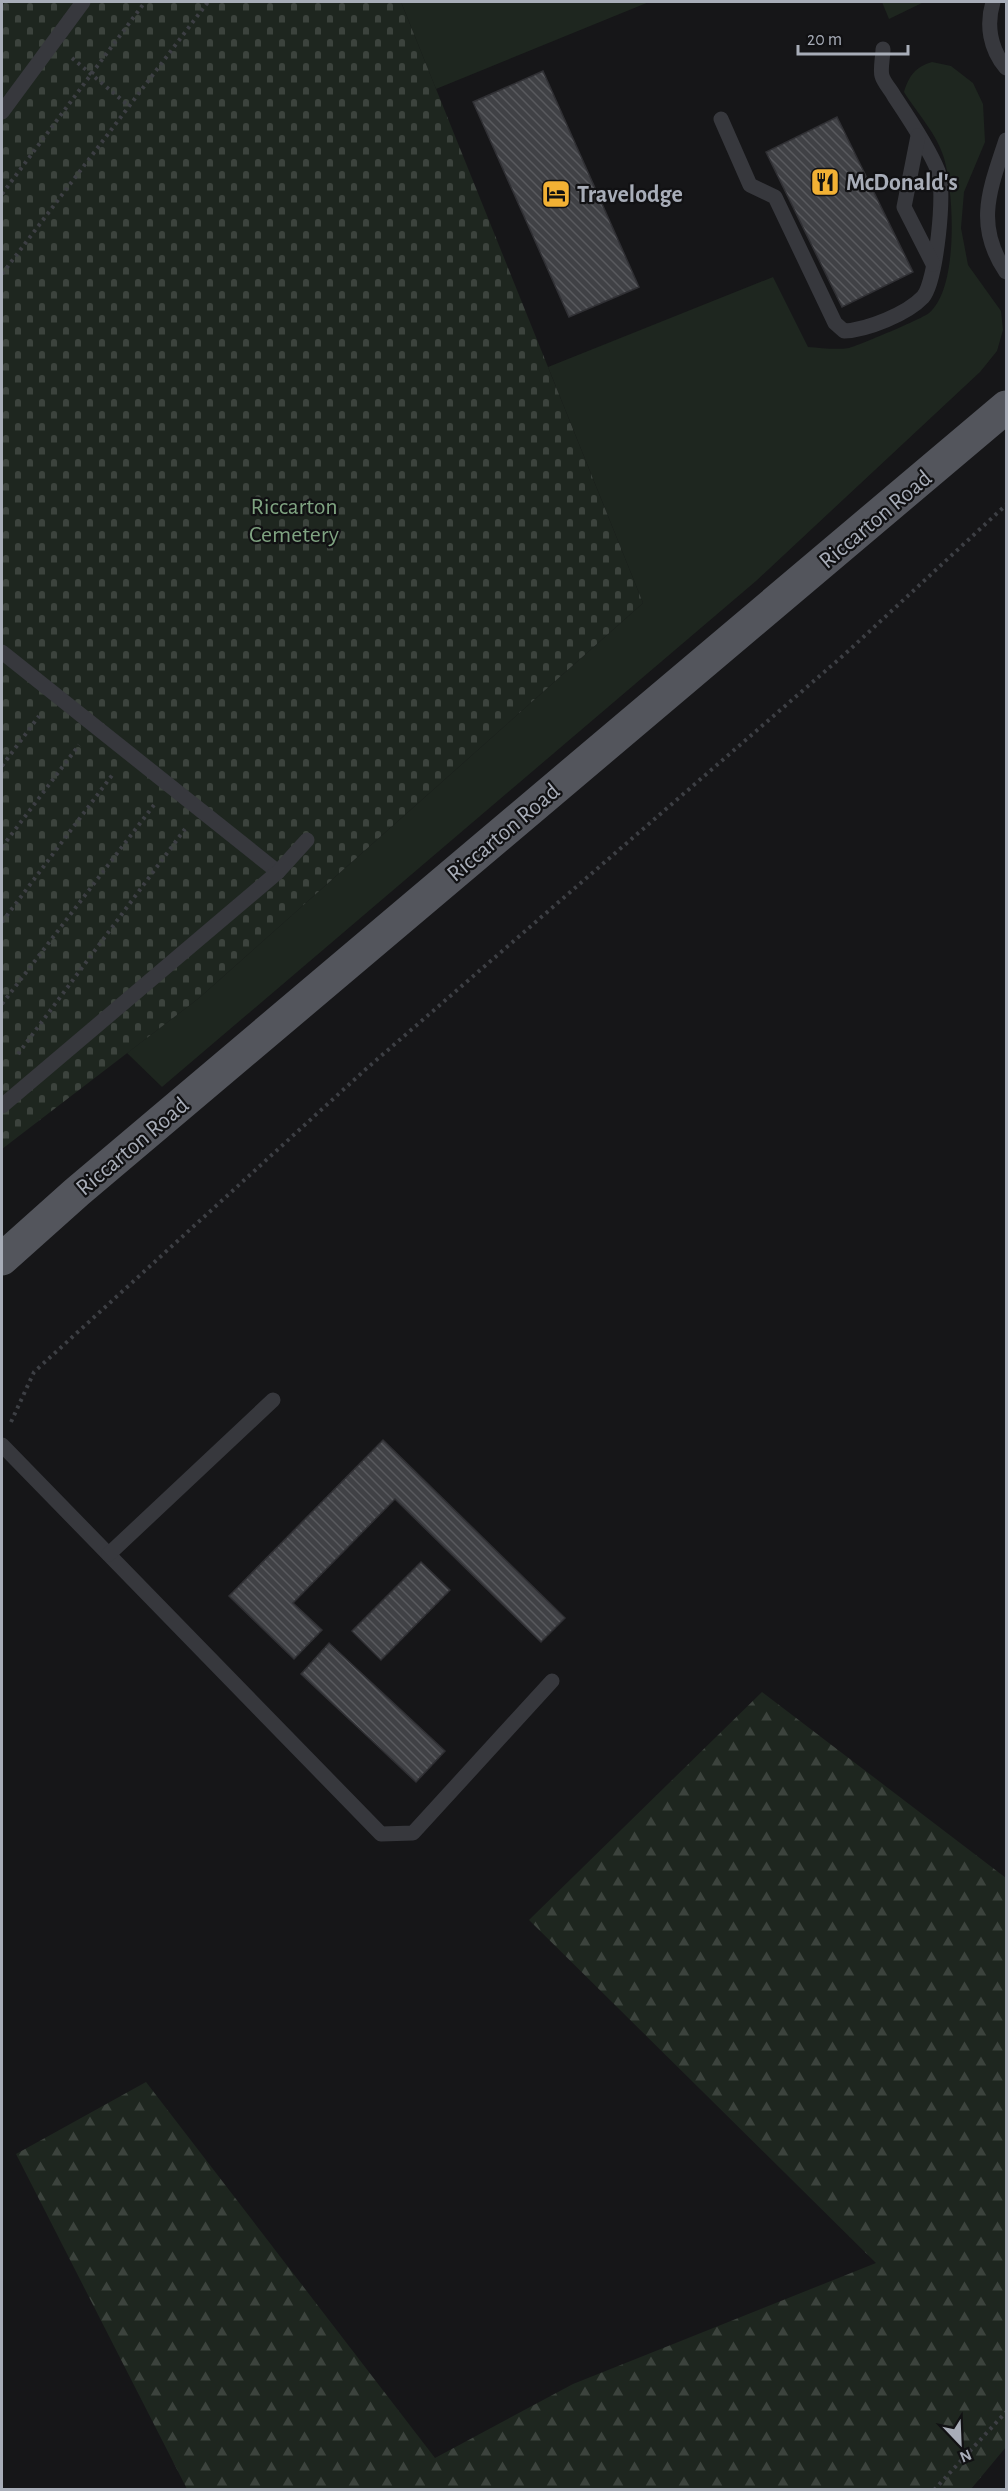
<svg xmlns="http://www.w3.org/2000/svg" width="1008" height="2491" font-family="'Alegreya Sans',sans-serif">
<defs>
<pattern id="forest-firs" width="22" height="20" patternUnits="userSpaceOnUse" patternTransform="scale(1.5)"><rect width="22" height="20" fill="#1e261f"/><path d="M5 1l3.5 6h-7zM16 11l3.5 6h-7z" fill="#3c433d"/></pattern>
<pattern id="cemetery-stones" width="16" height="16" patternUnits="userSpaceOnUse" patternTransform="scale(1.5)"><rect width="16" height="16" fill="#1e261f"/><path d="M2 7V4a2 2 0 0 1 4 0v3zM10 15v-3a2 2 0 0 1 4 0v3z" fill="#3c433d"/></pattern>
<pattern id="building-back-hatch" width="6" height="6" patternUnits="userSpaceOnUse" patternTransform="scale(1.5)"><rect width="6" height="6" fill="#404145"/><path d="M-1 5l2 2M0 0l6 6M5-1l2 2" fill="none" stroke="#595a5e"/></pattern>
</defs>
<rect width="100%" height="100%" fill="#161618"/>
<!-- grass -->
<g fill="#1e261f">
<path d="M401,2H649L436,89Z"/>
<path d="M882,2H924L889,19Z"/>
<path d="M932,62L951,66L973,83L983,104L985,142L964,192L961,228L968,265L1001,311L1003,330L997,351L980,372L756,581L162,1087L127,1053L199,998L643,603L548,367L773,277L808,347C821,348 837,350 849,348C857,346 924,318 929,313C959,288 954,193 944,158C937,134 917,113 904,92C909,76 915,67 932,62Z"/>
</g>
<!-- forest -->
<path fill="url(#forest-firs)" d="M762,1692L1006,1878V2447L971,2489H187L16,2154L146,2082L435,2458L573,2384L876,2263L529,1920Z"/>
<!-- cemetery -->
<path fill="url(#cemetery-stones)" d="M2,2H401L643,603L199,998L2,1149Z"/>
<!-- building -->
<g fill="url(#building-back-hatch)" stroke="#303034" stroke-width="1.5">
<path d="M543,71L639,287L569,317L473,102Z"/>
<path d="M837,117L913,272L842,307L766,152Z"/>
<path d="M383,1440L565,1618L541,1642L395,1499L293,1603L322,1630L294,1659L229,1596Z"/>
<path d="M421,1562L450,1590L381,1660L352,1631Z"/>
<path d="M329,1643L445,1751L416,1782L301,1674Z"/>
</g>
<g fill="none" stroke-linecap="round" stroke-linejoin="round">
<!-- path -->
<g stroke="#3d3f44" stroke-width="4" stroke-dasharray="3 4.5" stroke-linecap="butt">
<path d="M72,58L129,106"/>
<path d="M2,194L145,2"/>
<path d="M2,274L208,2"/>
<path d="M2,766L39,716"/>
<path d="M2,847L79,745"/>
<path d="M2,922L113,774"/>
<path d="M2,1004L154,805"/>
<path d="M18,1054L185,829"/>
<path d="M11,1422L34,1372L366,1069L845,654L1006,505"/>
<path d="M934,2490L1006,2412"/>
</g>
<!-- lane -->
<g stroke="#37383d" stroke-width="15">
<path d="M993,2C986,25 990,49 1006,68"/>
<path d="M2,112L83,2"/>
<path d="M721,119L750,185L775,197L835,323L844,331C867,330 907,314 923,297C936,282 946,190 938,171C929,148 908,117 894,96C891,90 884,83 882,76C880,69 883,57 883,49"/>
<path d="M918,136L904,207L933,264"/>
<path d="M1006,140C990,189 974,225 1006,272"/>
<path d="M2,652L278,872"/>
<path d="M2,1106L278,872L307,840"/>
<path d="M2,1445L381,1834L413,1833L552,1681"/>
<path d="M109,1554L273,1400"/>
</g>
<!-- primary -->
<path stroke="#53555c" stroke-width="33" d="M2,1259L77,1192L1006,407"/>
</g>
<!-- icons -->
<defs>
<g id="restaurant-square" transform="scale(1.5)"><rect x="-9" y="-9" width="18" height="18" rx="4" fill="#f2b134" stroke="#111113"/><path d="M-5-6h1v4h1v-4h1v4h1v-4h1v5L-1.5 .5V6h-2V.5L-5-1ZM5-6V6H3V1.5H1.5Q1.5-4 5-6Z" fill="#111"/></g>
<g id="hotel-square" transform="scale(1.5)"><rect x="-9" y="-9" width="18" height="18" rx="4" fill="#f2b134" stroke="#111113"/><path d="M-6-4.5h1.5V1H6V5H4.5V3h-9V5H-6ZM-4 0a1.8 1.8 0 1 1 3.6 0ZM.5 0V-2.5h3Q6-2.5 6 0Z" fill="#111"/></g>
</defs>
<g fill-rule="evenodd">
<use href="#restaurant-square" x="825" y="182"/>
<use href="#hotel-square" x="556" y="194"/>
</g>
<g text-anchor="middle" stroke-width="4.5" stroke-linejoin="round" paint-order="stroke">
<!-- poi labels -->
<g font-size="24" font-weight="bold" fill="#a8adb8" stroke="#111113" text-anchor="start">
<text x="846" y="190">McDonald's</text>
<text x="577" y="202">Travelodge</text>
</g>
<!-- park labels -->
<g font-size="24" fill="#7fa381" stroke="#111113">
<text x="294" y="514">Riccarton<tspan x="294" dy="28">Cemetery</tspan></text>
</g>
<!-- street labels -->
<g font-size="24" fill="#a8adb8" stroke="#111113">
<text transform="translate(875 519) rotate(-40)" y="8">Riccarton Road</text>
<text transform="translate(503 832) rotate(-40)" y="8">Riccarton Road</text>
<text transform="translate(132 1146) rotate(-40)" y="8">Riccarton Road</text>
</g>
</g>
<!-- border -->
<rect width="1008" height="2491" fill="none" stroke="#a8adb8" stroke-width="6"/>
<!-- north arrow -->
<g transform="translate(960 2443) rotate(157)" stroke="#111113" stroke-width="4.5" paint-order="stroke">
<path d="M0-4.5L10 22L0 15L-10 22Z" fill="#a8adb8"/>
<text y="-9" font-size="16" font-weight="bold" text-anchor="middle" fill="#a8adb8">N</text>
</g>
<!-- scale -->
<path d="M798 45v9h110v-9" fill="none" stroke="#a8adb8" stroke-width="3"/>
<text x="807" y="45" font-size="18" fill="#a8adb8" stroke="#111113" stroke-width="4.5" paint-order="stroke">20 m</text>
</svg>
